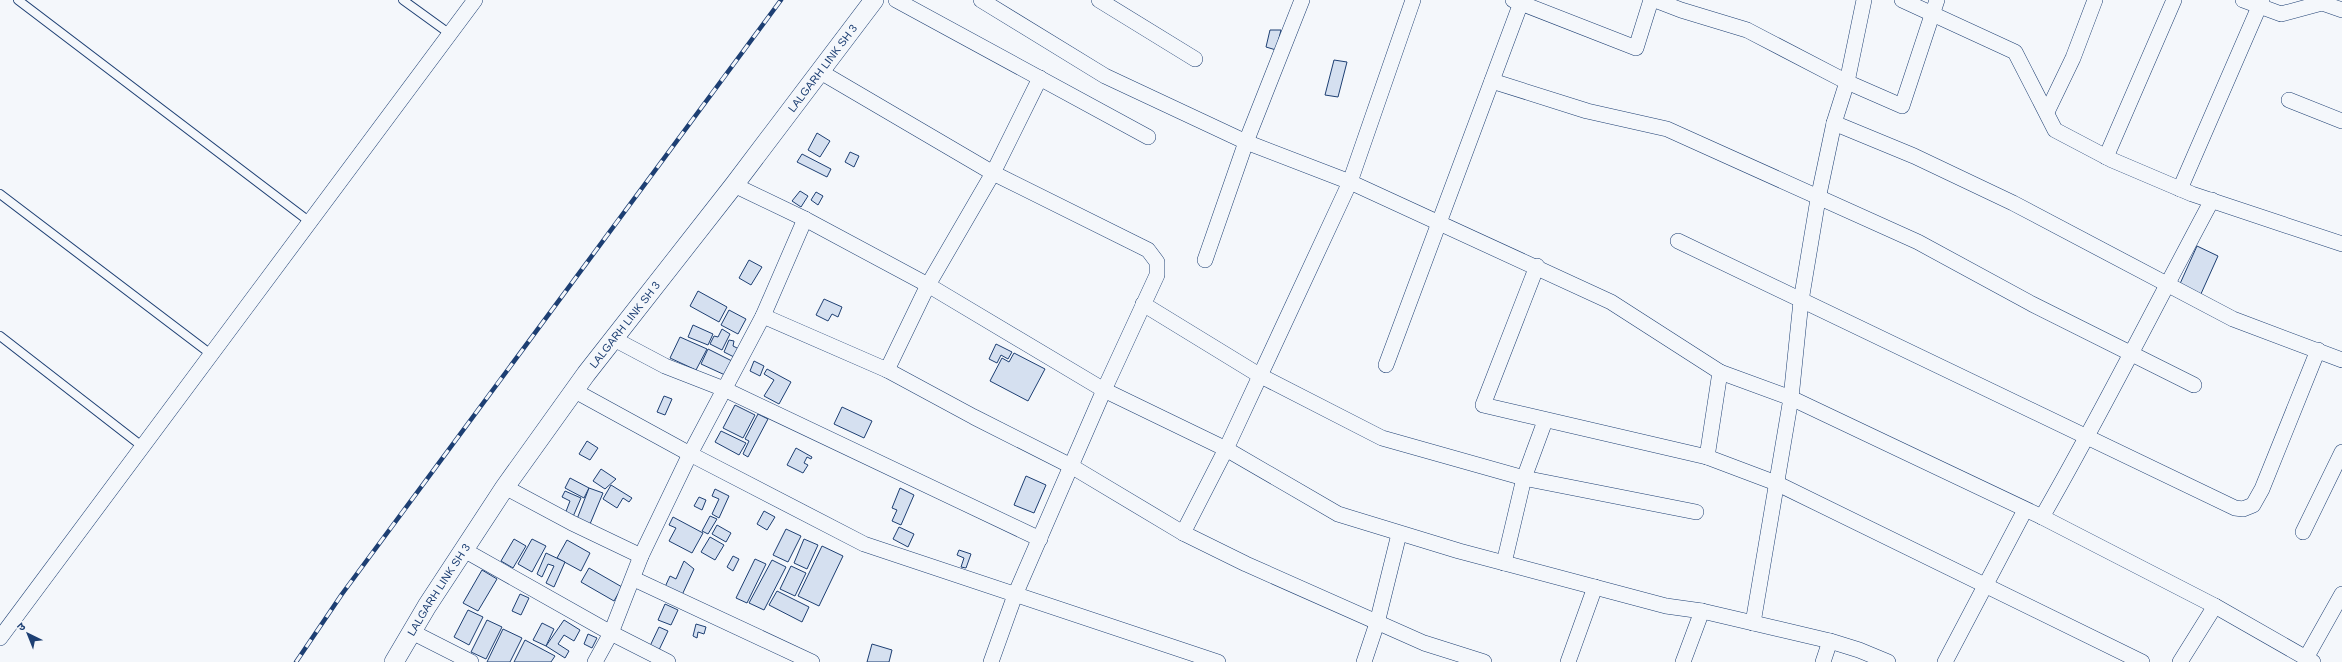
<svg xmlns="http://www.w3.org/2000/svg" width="2342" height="662" font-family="Arial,'Noto Sans Devanagari',sans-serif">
<rect width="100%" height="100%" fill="#f4f7fb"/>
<!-- building -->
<g fill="#d5e0f0" stroke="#1d3f73">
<path d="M1270,30H1281L1276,50L1266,47Z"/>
<path d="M1334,60L1347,62L1338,97L1325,95Z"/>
<path d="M817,133L830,141L820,157L808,150Z"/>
<path d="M850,152L859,156L854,167L845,162Z"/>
<path d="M802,154L831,169L827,177L797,162Z"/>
<path d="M800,191L808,196L801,207L792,201Z"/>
<path d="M816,192L823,196L818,205L811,200Z"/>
<path d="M2197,246L2218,256L2200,296L2179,286Z"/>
<path d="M749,260L762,267L751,285L739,278Z"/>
<path d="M698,291L727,307L719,322L690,306Z"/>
<path d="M824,299L842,307L838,317L832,314L828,321L816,315Z"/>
<path d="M729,310L746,319L738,334L721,325Z"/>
<path d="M693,325L713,334L708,345L688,337Z"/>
<path d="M722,329L730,334L722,350L710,344L714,336L718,337Z"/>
<path d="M680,337L707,349L696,370L670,358Z"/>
<path d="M729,340L734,341L733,346L739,349L734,357L724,352Z"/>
<path d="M996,344L1012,352L1008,359L1001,355L997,363L989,359Z"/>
<path d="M708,349L732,361L725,375L701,364Z"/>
<path d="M1014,353L1045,369L1028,401L990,381L1002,358L1009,362Z"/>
<path d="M754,361L764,366L760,376L750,371Z"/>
<path d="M767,369L791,382L779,404L764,396L774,380L764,374Z"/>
<path d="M664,396L672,399L665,415L657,412Z"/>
<path d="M735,405L755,415L743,438L723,428Z"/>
<path d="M842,407L872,421L864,438L834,424Z"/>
<path d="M758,414L768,419L748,457L743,454L749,441L745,439Z"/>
<path d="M721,431L746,443L739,455L715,442Z"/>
<path d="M587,441L598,448L590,460L579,454Z"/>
<path d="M796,448L812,457L811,459L807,457L804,463L808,465L803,473L787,465Z"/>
<path d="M601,469L616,479L605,489L593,481Z"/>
<path d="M1026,476L1046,485L1034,513L1014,505Z"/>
<path d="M570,478L589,488L584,498L565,488Z"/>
<path d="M611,485L632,498L629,502L623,498L617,508L603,499Z"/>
<path d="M589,488L603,493L590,524L577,519Z"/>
<path d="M900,488L914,495L901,525L892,521L897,510L892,508Z"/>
<path d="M715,489L729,496L719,518L712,514L719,499L712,496Z"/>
<path d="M565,491L581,498L572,519L565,514L570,501L562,497Z"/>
<path d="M699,497L706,500L702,510L694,506Z"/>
<path d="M764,511L775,517L767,530L757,524Z"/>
<path d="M710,516L717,519L708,534L702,531Z"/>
<path d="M673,517L703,533L692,553L669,541L676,528L669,525Z"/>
<path d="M717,525L731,533L726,542L712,534Z"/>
<path d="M899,527L914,534L908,547L893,539Z"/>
<path d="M786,529L801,536L788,562L773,555Z"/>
<path d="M710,537L724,545L715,560L701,552Z"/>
<path d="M514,539L526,546L513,568L501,561Z"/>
<path d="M532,539L546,546L532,572L518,564Z"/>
<path d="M804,539L818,545L807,569L794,563Z"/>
<path d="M567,540L590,553L581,571L557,558Z"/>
<path d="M822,546L843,556L819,606L798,596Z"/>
<path d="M959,550L971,554L966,568L961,567L964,558L957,555Z"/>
<path d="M546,553L565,562L554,587L546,583L554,566L548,564L542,577L537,574Z"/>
<path d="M733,556L739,559L733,571L727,567Z"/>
<path d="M755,559L766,564L747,603L736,598Z"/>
<path d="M772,560L786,567L764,610L749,603Z"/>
<path d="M684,561L694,569L682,595L665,587L670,576L676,579Z"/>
<path d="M791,566L806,573L795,596L780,589Z"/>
<path d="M589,568L622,587L614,601L581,582Z"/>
<path d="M482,570L497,579L478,611L463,603Z"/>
<path d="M777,591L809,607L802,622L769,605Z"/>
<path d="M520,594L529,598L521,615L512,611Z"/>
<path d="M665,604L678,610L671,625L658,620Z"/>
<path d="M468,610L483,617L469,645L454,637Z"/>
<path d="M487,620L502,627L486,659L471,652Z"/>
<path d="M564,620L580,630L574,641L564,635L558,644L569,651L565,658L546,646Z"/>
<path d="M542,623L554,629L546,646L533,640Z"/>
<path d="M696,624L706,627L704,634L698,632L697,638L693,636Z"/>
<path d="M659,627L668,631L659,650L650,646Z"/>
<path d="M503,629L522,638L510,662H487Z"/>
<path d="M588,634L597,638L592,648L584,644Z"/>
<path d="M525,640L555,656L551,662H514Z"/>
<path d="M872,644L892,650L889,662H867Z"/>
</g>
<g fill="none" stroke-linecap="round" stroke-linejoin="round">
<!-- service casing -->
<g stroke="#1d3f73" stroke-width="10">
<g id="service">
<path d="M18,0L310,222"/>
<path d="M403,0L450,34"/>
<path d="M0,194L212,355"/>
<path d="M0,336L143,447"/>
</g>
</g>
<!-- minor casing -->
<g stroke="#1d3f73" stroke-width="16">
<g id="minor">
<path d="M896,0L1148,137"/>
<path d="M981,0L1105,76L1246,142L1350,182L1611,302L1720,372L1791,398L2042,517L2215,606L2313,662"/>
<path d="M1099,0L1195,59"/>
<path d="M1513,0L1636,48L1651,0"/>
<path d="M1655,0L1681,10L1747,30L1847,82L1902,106L1937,0"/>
<path d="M1902,0L2015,52L2055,130L2112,160L2192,194L2342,244"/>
<path d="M2243,0L2281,14L2322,3L2342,10"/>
<path d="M819,71L993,173L1148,250L1157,262V275L1104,390L1015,595L991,662"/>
<path d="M1492,81L1587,111L1667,129L1918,242L2032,304L2194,385"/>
<path d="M2289,100L2342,121"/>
<path d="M2047,112L2073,58L2095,0"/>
<path d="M1834,123L1914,156L2013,203L2233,319L2342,360"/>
<path d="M2106,157L2174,0"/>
<path d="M734,185L805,219L928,285L1104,390L1226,449L1338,514L1459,551L1666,606L1702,611L1830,641L1859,650L1888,662"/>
<path d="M2180,189L2262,0"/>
<path d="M1678,241L2235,508L2243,509L2253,505L2262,489L2318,350"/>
<path d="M1205,260L1246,142L1302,0"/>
<path d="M1537,266L1483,405L1707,457L1776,483L2142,662"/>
<path d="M1143,304L1259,375L1382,438L1524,478L1696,512"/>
<path d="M763,316L887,370L928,285L993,173L1040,78"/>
<path d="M614,339L665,366L724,389L1040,539"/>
<path d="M1386,365L1522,0"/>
<path d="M887,370L974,417L1071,466L1183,533L1246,564L1424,643L1484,662"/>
<path d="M575,391L690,454L864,544L1218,662"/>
<path d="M1707,457L1720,372"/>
<path d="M505,487L572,523L641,556"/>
<path d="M2042,517C2102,413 2155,306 2212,200"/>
<path d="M2303,532L2342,452"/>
<path d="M1183,533L1226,449L1350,182L1413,0"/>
<path d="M464,550L611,633L668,662"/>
<path d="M1504,563L1524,478L1545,421"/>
<path d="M634,579L812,662"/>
<path d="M1753,623L1791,398L1801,301L1818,199L1834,123L1847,82L1864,0"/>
<path d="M412,632L471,662"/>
<path d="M0,638L475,0"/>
<path d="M2306,658L2342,594"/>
<path d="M595,662L611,633L641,556L690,454L763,316L805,219"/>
<path d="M1364,662L1377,623L1399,534"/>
<path d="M1568,662L1595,587"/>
<path d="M1683,662L1702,611"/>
<path d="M1823,662L1830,641"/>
<path d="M1945,662L2025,510"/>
<path d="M2180,662L2215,606"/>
</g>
</g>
<!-- tertiary casing -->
<g stroke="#1d3f73" stroke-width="20">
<g id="tertiary">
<path id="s1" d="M394,662L427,606L505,487L586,374L734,185L874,0"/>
</g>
</g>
<!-- service -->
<use href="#service" stroke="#f4f7fb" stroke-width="8"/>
<!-- minor -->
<use href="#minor" stroke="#f4f7fb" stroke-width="15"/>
<!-- tertiary -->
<use href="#tertiary" stroke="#f4f7fb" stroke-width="19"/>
<!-- rail casing -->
<g stroke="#1d3f73" stroke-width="4.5">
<path id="rail" d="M296,662L342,594L781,0"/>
</g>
<!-- rail -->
<use href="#rail" stroke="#f4f7fb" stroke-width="3" stroke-dasharray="9" stroke-linecap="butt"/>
</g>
<g text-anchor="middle" stroke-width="3" stroke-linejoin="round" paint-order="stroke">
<!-- street labels -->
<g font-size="11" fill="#1d3f73" stroke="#f4f7fb">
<text dy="4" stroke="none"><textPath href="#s1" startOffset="733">LALGARH LINK SH 3</textPath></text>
<text dy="4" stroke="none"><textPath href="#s1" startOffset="409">LALGARH LINK SH 3</textPath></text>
<text dy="4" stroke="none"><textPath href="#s1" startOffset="85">LALGARH LINK SH 3</textPath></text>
</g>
</g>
<!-- north arrow -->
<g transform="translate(28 634) rotate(317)" stroke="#f4f7fb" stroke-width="3" paint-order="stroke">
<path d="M0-3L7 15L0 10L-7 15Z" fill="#1d3f73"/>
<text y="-6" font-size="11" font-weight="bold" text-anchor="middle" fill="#1d3f73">उ</text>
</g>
</svg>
